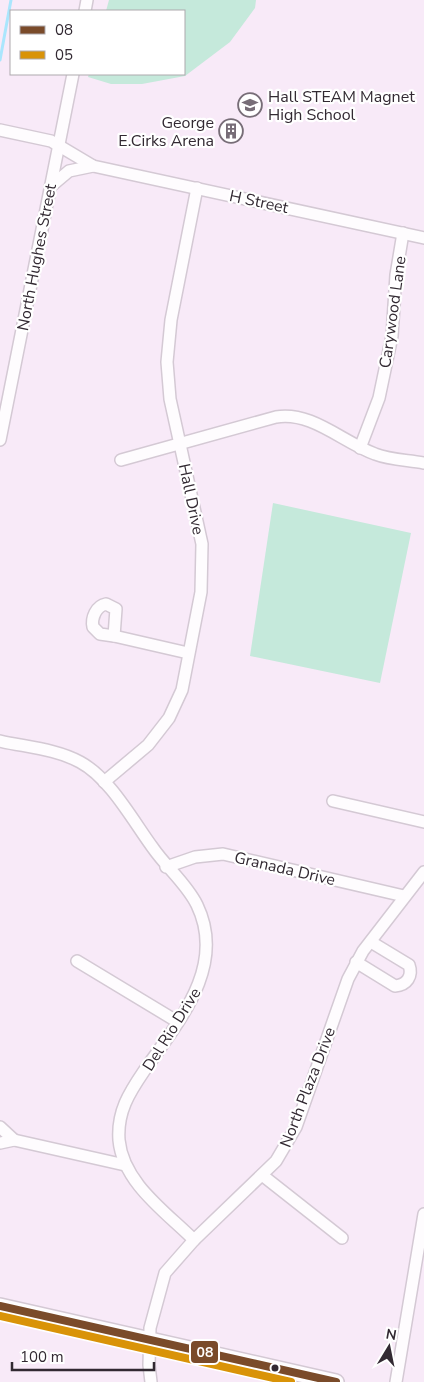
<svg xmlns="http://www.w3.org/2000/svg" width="424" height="1382" font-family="'Nunito Sans',sans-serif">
<rect width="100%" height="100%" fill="#f8eaf8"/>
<!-- green -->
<g fill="#c5e9db">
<path d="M109,0H256L255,8L230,42L185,76L142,84H111L88,77L89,74H184V11H106Z"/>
<path d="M273,503L411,533L380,683L250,656Z"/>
</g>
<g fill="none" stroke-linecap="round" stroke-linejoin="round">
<!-- stream -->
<path stroke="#aae6fd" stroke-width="3" d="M0,60L11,0"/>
<!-- minor casing -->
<g stroke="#d4c9d4" stroke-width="14">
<g id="minor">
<path d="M85,11L87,0"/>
<path d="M0,130L51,141L93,166L424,238"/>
<path d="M50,187L69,171L93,166"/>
<path d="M0,440L73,74"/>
<path d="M360,448L379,398L392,336L396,275L403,233"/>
<path d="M121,460L276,417C312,411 342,442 375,454C390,460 408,460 424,463"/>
<path d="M106,604L116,609L114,636L100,634L93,627C91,618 96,606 106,604Z"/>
<path d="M114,636L188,653"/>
<path d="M0,741C26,747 56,749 80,762C110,778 133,821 153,848C166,867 187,884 197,905C227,967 178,1022 144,1071C129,1093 117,1112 119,1140C123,1183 166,1212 194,1240"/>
<path d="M104,782L148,745L169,718L182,690L201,592L202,544L170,399L167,362L171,320L197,188"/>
<path d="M333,801L424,822"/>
<path d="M166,867L195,857L223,854L404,896"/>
<path d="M77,961L178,1022"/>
<path d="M356,962L395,986C407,985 413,976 409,965L371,942"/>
<path d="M0,1127L14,1140L0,1143"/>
<path d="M14,1140L125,1165"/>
<path d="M262,1175L342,1238"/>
<path d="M151,1382L149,1365L150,1328L165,1273L194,1240L276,1161L296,1127L348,979L363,951L424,872"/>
<path d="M396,1382L424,1214"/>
</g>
</g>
<!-- major casing -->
<g stroke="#d4c9d4" stroke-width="18">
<path id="major" d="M0,1306L336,1382"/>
</g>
<!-- minor -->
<use href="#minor" stroke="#fefcfe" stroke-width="11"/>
<!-- major -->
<use href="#major" stroke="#fefcfe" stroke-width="15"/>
<!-- bus-1 casing -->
<g stroke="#fff" stroke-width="11">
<path id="bus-1" d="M0,1306L336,1382"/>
</g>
<!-- bus-2 casing -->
<g stroke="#fff" stroke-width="11">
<path id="bus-2" d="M0,1316L291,1382"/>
</g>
<!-- bus-1 -->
<use href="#bus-1" stroke="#7a4b2a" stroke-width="8"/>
<!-- bus-2 -->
<use href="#bus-2" stroke="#d99308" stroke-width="8"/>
</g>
<!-- icons -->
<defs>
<g id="school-ring" transform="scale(1.25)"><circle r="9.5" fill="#fff" stroke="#776d77" stroke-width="1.5"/><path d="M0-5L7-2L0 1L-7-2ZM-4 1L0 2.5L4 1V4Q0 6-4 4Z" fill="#776d77"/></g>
<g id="building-ring" transform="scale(1.25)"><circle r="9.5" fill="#fff" stroke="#776d77" stroke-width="1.5"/><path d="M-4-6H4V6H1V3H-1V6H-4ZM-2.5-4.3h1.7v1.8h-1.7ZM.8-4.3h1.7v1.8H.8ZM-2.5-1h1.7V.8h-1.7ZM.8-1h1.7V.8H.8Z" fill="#776d77"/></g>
</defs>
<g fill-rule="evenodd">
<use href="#school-ring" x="250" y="105"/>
<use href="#building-ring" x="231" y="131"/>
</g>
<!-- markers -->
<circle fill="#322932" stroke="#fff" stroke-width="2" cx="275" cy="1368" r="4.5"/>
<g text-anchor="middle" stroke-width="4.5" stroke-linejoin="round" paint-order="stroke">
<!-- poi labels -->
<g font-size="16" fill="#322932" stroke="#fff" text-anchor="start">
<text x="268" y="102">Hall STEAM Magnet<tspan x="268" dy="18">High School</tspan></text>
<text x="214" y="128" text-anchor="end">George<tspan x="214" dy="18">E.Cirks Arena</tspan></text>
</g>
<!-- street labels -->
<g font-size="16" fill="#322932" stroke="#fff">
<text transform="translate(259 201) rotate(12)" y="6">H Street</text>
<text transform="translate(36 257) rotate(-79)" y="6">North Hughes Street</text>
<text transform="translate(392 312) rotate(-82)" y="6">Carywood Lane</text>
<text transform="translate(192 499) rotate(78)" y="6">Hall Drive</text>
<text transform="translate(285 868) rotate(13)" y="6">Granada Drive</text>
<text transform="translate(171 1029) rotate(-58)" y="6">Del Rio Drive</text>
<text transform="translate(307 1087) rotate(-69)" y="6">North Plaza Drive</text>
</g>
</g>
<rect stroke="#fff" stroke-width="2" x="190" y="1340" width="29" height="24" rx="5" fill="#7a4b2a"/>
<g font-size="14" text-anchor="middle" font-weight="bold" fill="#fff">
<text x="205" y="1357">08</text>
</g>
<!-- legend -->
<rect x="10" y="10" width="175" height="65" fill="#ffffff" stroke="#ada9ad"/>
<rect x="20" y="26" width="25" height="8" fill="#7a4b2a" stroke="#ada9ad"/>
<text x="55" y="35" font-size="15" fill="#322932">08</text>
<rect x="20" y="51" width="25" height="8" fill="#d99308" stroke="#ada9ad"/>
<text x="55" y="60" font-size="15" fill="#322932">05</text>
<!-- north arrow -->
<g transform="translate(389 1347) rotate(10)" stroke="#ffffff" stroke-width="4" paint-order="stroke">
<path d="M0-4L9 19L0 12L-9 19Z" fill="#322932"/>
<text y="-8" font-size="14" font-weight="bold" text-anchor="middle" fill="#322932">N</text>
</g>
<!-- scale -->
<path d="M12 1362v8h142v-8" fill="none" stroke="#322932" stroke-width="2.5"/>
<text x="20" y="1362" font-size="15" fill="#322932" stroke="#ffffff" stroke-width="4" paint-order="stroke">100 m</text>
</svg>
